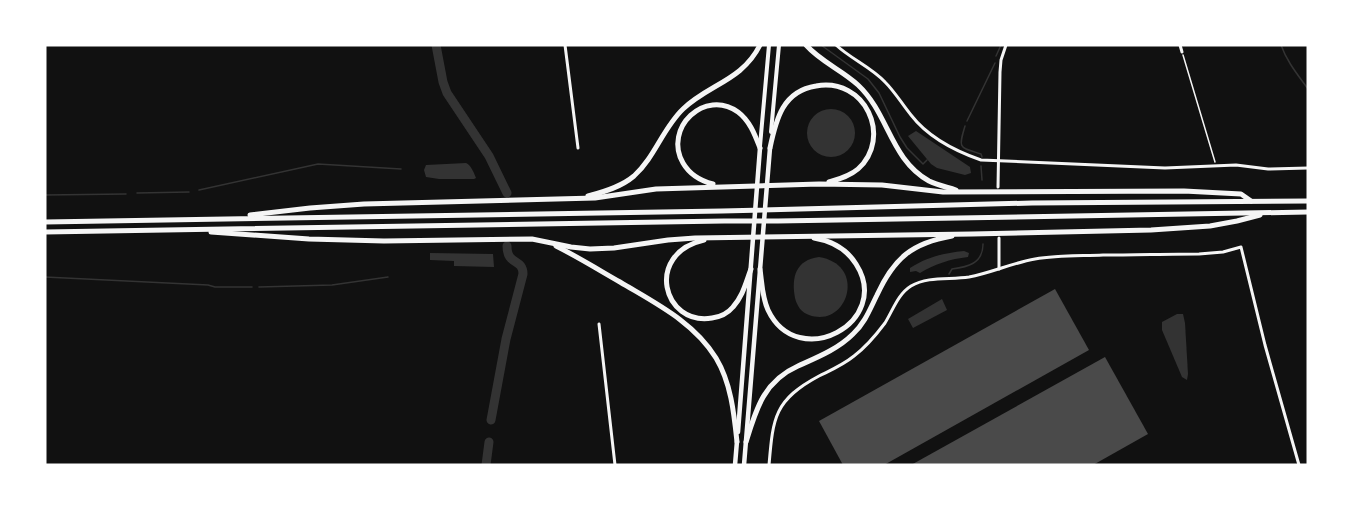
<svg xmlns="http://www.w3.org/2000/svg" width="1353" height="510" font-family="'Public Sans',sans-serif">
<rect width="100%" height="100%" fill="#111"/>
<!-- water -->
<g fill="#333">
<circle cx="831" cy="133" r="24"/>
<path d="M916,131L970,167L971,173L965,175L937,168L931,164L908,136Z"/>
<path d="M466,163C471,165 474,173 476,178L474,179H439L426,177L424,170L426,165Z"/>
<path d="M964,251L969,253L968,257C950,259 935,264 920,273L916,271L910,272V268C927,257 944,253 964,251Z"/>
<path d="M430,253L493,254L494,267L454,266V261L430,260Z"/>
<path d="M819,257C868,265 847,329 809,315C801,312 797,306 795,298C791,277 796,260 819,257Z"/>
<path d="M942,299L947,310L913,328L908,319Z"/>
<path d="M1177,314H1183L1185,323L1188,374L1187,380L1182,377L1162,330V322Z"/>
</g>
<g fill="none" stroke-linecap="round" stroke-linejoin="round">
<!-- stream -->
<g stroke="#333" stroke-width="1.5">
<path d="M821,45L868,79L879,93L900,137L907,148L923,164L927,160"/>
<path d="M1281,45C1287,62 1298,75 1308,89"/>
<path d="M996,56L1001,45"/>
<path d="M967,121L995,63"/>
<path d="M965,126C958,149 959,147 981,154L982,157"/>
<path d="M981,166L982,180"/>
<path d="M199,190L318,164L401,169"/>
<path d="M137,193L189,192"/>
<path d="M45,195L126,194"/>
<path d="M949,274L952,269C967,267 983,264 983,244"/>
<path d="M45,277L208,285L215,287H252"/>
<path d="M259,287L332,285L388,277"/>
</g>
<!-- river -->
<g stroke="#333" stroke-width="9">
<path d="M436,45L443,82L447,93L489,156L507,193"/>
<path d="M491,420L506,339L523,274C523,258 507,266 507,246"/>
<path d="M486,465L489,442"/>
</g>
</g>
<!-- building -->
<g fill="#4a4a4a">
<path d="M1055,289L1089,350L884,465H843L819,421Z"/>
<path d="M1105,357L1148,434L1093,465H911Z"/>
</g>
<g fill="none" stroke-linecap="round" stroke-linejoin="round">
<!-- path -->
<path stroke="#f5f5f5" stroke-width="1.5" d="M1183,55L1215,162"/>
<!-- minor -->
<g stroke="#f5f5f5" stroke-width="3">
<path d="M565,45L578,148"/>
<path d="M836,45C851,59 871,67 885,82C895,92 902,104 911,115C928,137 955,151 981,160L1165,168L1236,165L1268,169L1308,168"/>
<path d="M1180,45L1182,52"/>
<path d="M998,187L1000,72L1001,60L1006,45"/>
<path d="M999,238V269"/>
<path d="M599,324L615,465"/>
<path d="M769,465C773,418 774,400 819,376C831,370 843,365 854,356C866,347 876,335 885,323C893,310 898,294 911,286C928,276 950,280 969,277C991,273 1012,263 1035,259C1057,255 1080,256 1103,255C1135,255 1167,254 1199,254L1223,252L1241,247L1265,345L1299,465"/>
</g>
<!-- secondary -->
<g stroke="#f5f5f5" stroke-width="4">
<path d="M771,132L779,45"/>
<path d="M760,146L769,45"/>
</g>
<!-- primary -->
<g stroke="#f5f5f5" stroke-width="4.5">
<path d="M738,432L760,148"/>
<path d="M735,465L737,441"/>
<path d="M744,465L770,148"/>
</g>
<!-- motorway -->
<g stroke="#f5f5f5" stroke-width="5">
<path d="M806,45C821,62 842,70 858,85C889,114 890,159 929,181C937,185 947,187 956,190"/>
<path d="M770,148C776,119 783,91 816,86C865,77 893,137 858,169C850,176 839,179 829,182"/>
<path d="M713,184C701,181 690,175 683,163C663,128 705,88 738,112C750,121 755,135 760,148"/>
<path d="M588,196C604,192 621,187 634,176C655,157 663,128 683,109C709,84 742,81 760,45"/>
<path d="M250,215L310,208L364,204L595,198L656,189L819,184L882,185L943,192L1184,191L1241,194L1251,201"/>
<path d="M45,222L722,211L1032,203L1308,201"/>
<path d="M45,232L724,221H778L1308,212"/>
<path d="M211,232L309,239L384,241L532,239L571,247L590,249L614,248L668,240L695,238L972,234L1151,230L1210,226L1237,221L1260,215"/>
<path d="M704,240C644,254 663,326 712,318C720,317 728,313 733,307C743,296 746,282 751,269"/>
<path d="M556,246C578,257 599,270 620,282C655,303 694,322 716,358C731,383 734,413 737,442"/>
<path d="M760,269C762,283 762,297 768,310C798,373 893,322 856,264C846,248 832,241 814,238"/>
<path d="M746,442C756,409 764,381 798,366C818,357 838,349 853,334C865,323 870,309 877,295C894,258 912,243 952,236"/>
</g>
</g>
<!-- border -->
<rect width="1353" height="510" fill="none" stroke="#ffffff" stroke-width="93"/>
</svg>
